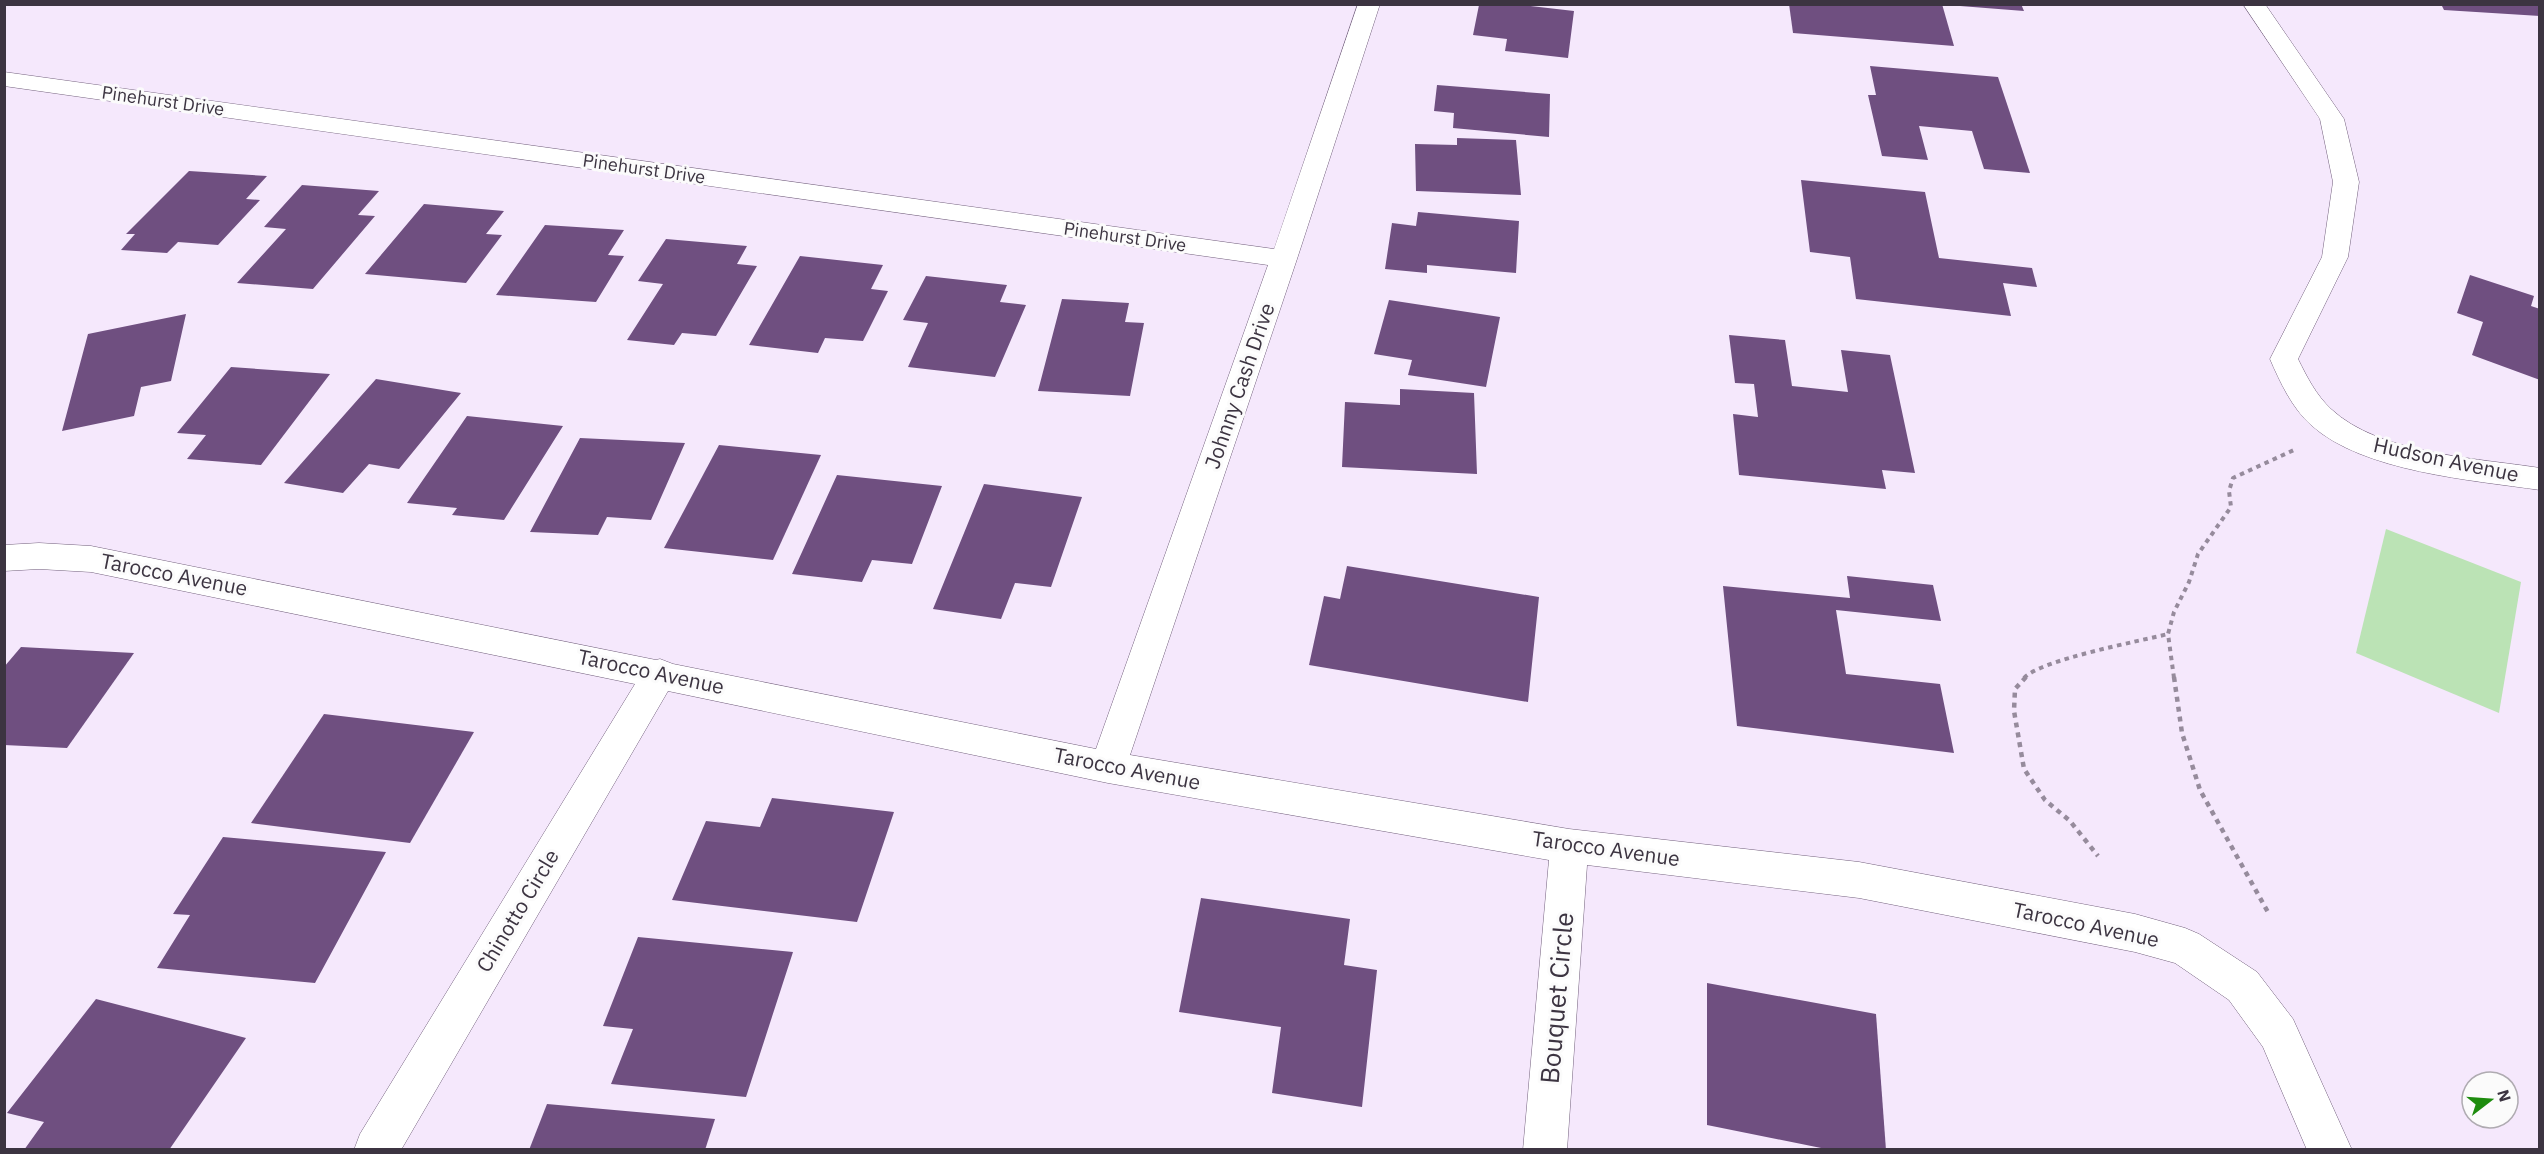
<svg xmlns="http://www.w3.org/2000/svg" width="2544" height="1154" font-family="'IBM Plex Sans',sans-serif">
<rect width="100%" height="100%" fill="#f5e8fc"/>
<!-- green -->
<path fill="#bbe3b5" d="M2386,529L2521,582L2499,713L2356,653Z"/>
<!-- building -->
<g fill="#6f4f80">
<path d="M1789,4H1942L1954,46L1793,33Z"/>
<path d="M1960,4H2021L2024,11L1960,6Z"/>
<path d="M2441,4H2540V16L2444,10Z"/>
<path d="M1479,5H1522L1574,11L1568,58L1505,51L1507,39L1473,35Z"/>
<path d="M1870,66L1998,77L2030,173L1984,169L1972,131L1919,126L1928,160L1882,156L1868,95H1876Z"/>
<path d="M1437,85L1550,94L1549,137L1453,128L1454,113L1434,111Z"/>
<path d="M1457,138L1516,140L1521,195L1416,191L1415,144L1457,145Z"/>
<path d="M189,171L267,176L246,199L260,200L218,245L178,242L167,253L121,250L135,234H126Z"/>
<path d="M1801,180L1925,192L1939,258L2032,268L2037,287L2003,283L2011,316L1856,299L1850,257L1810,252Z"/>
<path d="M302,185L379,191L358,215L375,216L313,289L237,283L286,229L264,227Z"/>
<path d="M424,204L504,211L486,234L502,235L466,283L365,274Z"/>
<path d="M1418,212L1519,221L1516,273L1427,265V273L1385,269L1392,223L1416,226Z"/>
<path d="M545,225L624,230L608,255L624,256L596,302L496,295Z"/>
<path d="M666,239L747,246L737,264L757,266L716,336L682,333L674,345L627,340L663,284L638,281Z"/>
<path d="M800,256L883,265L871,289L888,291L863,341L825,338L818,353L749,345Z"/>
<path d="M2470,275L2534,296L2531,306L2540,309V380L2472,355L2483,322L2457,313Z"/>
<path d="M926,276L1007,285L1000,302L1026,305L995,377L908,367L928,323L903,320Z"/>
<path d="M1062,299L1129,303L1125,322L1144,323L1130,396L1038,391Z"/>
<path d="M1389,300L1500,317L1486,387L1408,375L1412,360L1374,354Z"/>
<path d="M186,314L171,381L141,387L134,416L62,431L88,334Z"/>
<path d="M1729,335L1785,340L1792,386L1848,392L1841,350L1890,355L1915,473L1882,470L1886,489L1739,475L1733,414L1758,417L1754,384L1735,383Z"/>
<path d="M231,367L330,374L261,465L187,459L206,435L177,433Z"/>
<path d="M376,379L461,393L399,469L369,464L343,493L284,483Z"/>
<path d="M1400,389L1474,393L1477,474L1342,467L1345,402L1400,405Z"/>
<path d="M467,416L563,426L504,520L452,515L457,508L407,503Z"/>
<path d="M580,438L685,443L651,520L607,517L598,535L530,532Z"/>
<path d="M719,445L821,455L773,560L664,548Z"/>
<path d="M837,475L942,486L912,564L872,560L862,582L792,574Z"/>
<path d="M984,484L1082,497L1051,587L1015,583L1001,619L933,609Z"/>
<path d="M1347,566L1539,597L1528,702L1309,665L1324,596L1340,599Z"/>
<path d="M1847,576L1933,585L1941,621L1836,610L1846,674L1940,684L1954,753L1737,726L1723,586L1850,598Z"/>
<path d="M21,647L134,653L67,748L4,745V667Z"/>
<path d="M324,714L474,732L410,843L251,823Z"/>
<path d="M772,798L894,812L857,922L672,900L706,821L760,827Z"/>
<path d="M223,837L386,852L315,983L157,968L190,915L173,914Z"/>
<path d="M1201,898L1350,919L1344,965L1377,970L1362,1107L1272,1093L1281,1027L1179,1012Z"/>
<path d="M638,937L793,952L746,1097L611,1084L633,1029L603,1026Z"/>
<path d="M1707,983L1876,1014L1886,1150H1831L1707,1125Z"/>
<path d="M96,999L246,1038L169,1150H24L44,1122L7,1113Z"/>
<path d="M547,1104L715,1119L705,1150H529Z"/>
</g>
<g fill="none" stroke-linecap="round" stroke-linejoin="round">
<!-- minor casing -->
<g stroke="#73617d" stroke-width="1">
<g id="minor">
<path d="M1358,4H1380L1297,259L1130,755L1569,829L1859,862L2135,914L2185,928L2199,934L2257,972L2293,1019L2352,1150H2307L2263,1047L2229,1000L2175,963L2135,952L1859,898L1587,865L1567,1150H1523L1549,860L1108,783L668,691L401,1150H354L360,1134L635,684L91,572L39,569L4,571V545L39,543L91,546L656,660L660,659L673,664L1096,749L1268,265L4,86V72L1274,249Z"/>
<path d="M2243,4H2265L2344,119L2359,182L2348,257L2298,359C2307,377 2316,395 2331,409C2379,454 2476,458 2540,468V490C2472,480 2363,472 2311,425C2292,408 2280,382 2270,359L2322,257L2333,182L2320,119Z"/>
</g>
</g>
<!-- path-far1 -->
<g stroke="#968b9c" stroke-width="4" stroke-dasharray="4.5 4.5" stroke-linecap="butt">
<path d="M2024,678C2040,660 2140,641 2168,634"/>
<path d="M2174,678L2168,634L2174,612L2189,582L2198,554L2231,507L2229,491L2233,478L2296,449"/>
</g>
<!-- path -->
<g stroke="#968b9c" stroke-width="4.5" stroke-dasharray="5 5" stroke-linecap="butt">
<path d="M2026,677L2015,689L2014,711L2024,769L2045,800L2070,821L2098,856"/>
<path d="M2174,677L2182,733L2200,790L2269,914"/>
</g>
<!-- minor -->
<use href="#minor" fill="#fff" fill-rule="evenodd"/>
</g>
<g text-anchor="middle" stroke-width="6" stroke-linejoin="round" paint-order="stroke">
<!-- far-street labels -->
<g font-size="18" fill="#3c3441" stroke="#fbfbfb">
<text transform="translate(163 101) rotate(8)" y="6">Pinehurst Drive</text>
<text transform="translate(644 169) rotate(8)" y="6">Pinehurst Drive</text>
<text transform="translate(1125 237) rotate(8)" y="6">Pinehurst Drive</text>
</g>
<!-- street labels -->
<g font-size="21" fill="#3c3441" stroke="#fbfbfb">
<text transform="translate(1240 386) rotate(-71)" y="7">Johnny Cash Drive</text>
<text transform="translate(2446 460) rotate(12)" y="7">Hudson Avenue</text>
<text transform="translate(174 575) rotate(11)" y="7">Tarocco Avenue</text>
<text transform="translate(651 672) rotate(12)" y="7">Tarocco Avenue</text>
<text transform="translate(1127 769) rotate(11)" y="7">Tarocco Avenue</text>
<text transform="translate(1606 849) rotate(8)" y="7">Tarocco Avenue</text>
<text transform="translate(518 911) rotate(-59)" y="7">Chinotto Circle</text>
<text transform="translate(2086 925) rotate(12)" y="7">Tarocco Avenue</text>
</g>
<!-- near-street labels -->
<g font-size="26" fill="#3c3441" stroke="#fbfbfb">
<text transform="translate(1557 998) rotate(-85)" y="9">Bouquet Circle</text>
</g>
</g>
<!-- border -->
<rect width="2544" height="1154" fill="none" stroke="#3c3441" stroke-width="12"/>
<!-- north arrow -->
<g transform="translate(2490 1100) rotate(73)"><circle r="28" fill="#fbfbfb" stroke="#afabb1" stroke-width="1.5"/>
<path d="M0-4.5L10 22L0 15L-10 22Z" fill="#1e8c0e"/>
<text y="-9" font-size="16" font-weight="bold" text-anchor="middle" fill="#3c3441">N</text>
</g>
</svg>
